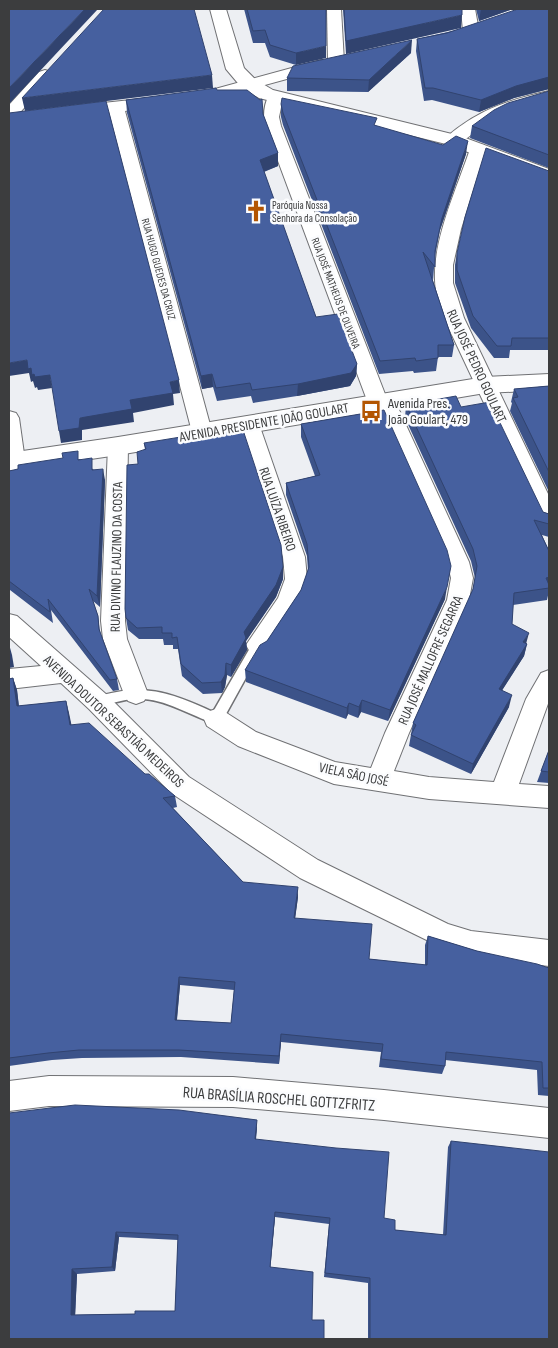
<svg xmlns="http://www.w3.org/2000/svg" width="558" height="1348" font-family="'Sofia Sans Condensed',sans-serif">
<rect width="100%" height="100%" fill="#edeff3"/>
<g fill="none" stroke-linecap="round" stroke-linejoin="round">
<!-- service casing -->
<g stroke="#707174" stroke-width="3">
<path id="service" d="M258,640L262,641L264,645L221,723L216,724C188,715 164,697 133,699C121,700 110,704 98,707L94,706L92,702L94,698C141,682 170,692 213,712L254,641Z"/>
</g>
<!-- minor casing -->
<g stroke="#707174" stroke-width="2">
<g id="minor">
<path d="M327,9H341L344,62L342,65H330L328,62Z"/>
<path d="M461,9H475L479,31L476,34H466L463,31Z"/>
<path d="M321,60L327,62L329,65L327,68L199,103L193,101L191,98L193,95Z"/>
<path d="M45,70L51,72L53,75L51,78L15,118L9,120V105L39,72Z"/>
<path d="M549,91V101C524,106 502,113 481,127C470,135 460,147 447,144L445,140C449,134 456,129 462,125C489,106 517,98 549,91Z"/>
<path d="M275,93L281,95L283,98L279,117L281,126L385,394L392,396L395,401L469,562L473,578L469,600L409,733L394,771L429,777L494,782L526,699L541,673L549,670V701L519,784L549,786V808L429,799L334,784L238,746L207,726L204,719L207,712L216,709L225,712L256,732L335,762L371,768L385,733L447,600L451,578L447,562L379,410L371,408L368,403L265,126C263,116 264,104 269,95Z"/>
<path d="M159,97L165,99L167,102L165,105L125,111L212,432L209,437L202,439L195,437L192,432L109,112L75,116L69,114L67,111L69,108L75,106Z"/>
<path d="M478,144L484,145L486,149L461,229L453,265V283L464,318L549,496V526L541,524L538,518L444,318C441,306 435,293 435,280C433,239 457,188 470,149L472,145Z"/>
<path d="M9,411L16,413L19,418L25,461L22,466L15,469L9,467Z"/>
<path d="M249,417L256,419L259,424L305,557L307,579L299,601L266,652L258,655L250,652L246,645L278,598L285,579L283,557L239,424L242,419Z"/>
<path d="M118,439L125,441L128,446L125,621L127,639L148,694L144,701L136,704L128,701L124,694L103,639L101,621L108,446L111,441Z"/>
<path d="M9,614L17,616L107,695L189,777L318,860L448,924L471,931L549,940V966L471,957L443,948L300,878L171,793L89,709L61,683L9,689V669L41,666L9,637Z"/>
<path d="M49,1076L233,1077L384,1090L549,1108V1138L384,1120L233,1107L49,1106L9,1111V1081Z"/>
</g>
</g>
<!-- tertiary casing -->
<g stroke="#707174" stroke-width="2">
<path id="tertiary" d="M210,9H226L244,68L256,80L273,90L460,136L549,169V182L446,144L259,98L242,88L226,69Z"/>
</g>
<!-- secondary casing -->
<g stroke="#707174" stroke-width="2">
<path id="secondary" d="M549,374V390L485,393L118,455L9,471V453L118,437L485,377Z"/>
</g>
<!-- service -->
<use href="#service" fill="#fff" fill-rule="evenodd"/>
<!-- minor -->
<use href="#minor" fill="#fff" fill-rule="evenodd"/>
<!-- tertiary -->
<use href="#tertiary" fill="#fff" fill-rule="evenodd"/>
<!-- secondary -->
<use href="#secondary" fill="#fff" fill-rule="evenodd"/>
</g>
<!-- wall -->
<g fill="#3c5389" fill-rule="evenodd">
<path d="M244,9H326L296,65L270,57L265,43H253Z"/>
<path d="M343,9H462L346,54Z"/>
<path d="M476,9H513L479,21Z"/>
<path d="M549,9V90V89L514,98L479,112L432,100L424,101L416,51L417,39Z"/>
<path d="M411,53L368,92L287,91V78Z"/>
<path d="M217,90L260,100L263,114L278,153V166L264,172L316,317L357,364L356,376L350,386L297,396L253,403L251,396L217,401L213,387L202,389L127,113L126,100Z"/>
<path d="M549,91V168L470,138L472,126Z"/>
<path d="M281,104L376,126L466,154L440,230L435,256L433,280L432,278L454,345L452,357H438L436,371L414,373L413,371L379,374L283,125L281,117Z"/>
<path d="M549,171V350H510L509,358H494L471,328L455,283V265L457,253Z"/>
<path d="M549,386V492L510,411L512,403L511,402L514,389Z"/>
<path d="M406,405L461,407L543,512L549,514V537L542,535L549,551V591L547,600L513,605L512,624L527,644L524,656L502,690L509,707L471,774L409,746L413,723L473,590L475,578L471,561L405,418Z"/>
<path d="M301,424L445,599L388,721L361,712L358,718L348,714L346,719L246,682L245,670L267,641L301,590L308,571L307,556L286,495V483L315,476L301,437Z"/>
<path d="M144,443L283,567V579L276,597L246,641L247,650L231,677L227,675L225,687L222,693L203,694L182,676L178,649H173V645H164L163,639H139L128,630L126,618L138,464L145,450Z"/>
<path d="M80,459L94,470L105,480L100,607L93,601L98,616L100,633L117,679L119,690L113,691L51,610L53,623L10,590L9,586V471Z"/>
<path d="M13,678L17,690L19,706L66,701L71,725L145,774L175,796L177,807L173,808L243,882L298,897L295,918L369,959L425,965V945L428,936L477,951L549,968V1096L538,1095L537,1070L445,1060V1066L442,1074L379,1067L381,1052L281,1042L279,1064L181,1057L82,1058L52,1060L9,1066V679ZM180,985L234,990L231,1023L177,1020Z"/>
<path d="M549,750V783L537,782Z"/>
<path d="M9,1113L257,1127L256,1140L384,1218L395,1230L443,1235L448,1147L451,1141L549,1339H368V1283L324,1277L329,1224L275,1217L270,1267L312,1320L9,1339ZM119,1237L178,1240L175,1311L135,1314L75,1315L77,1274L115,1271Z"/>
</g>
<!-- shaded-wall -->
<g fill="#31436f">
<path d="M85,9H98L9,104V88Z"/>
<path d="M481,9H513L479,21Z"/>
<path d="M462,15L461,28L346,54V41Z"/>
<path d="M412,40L411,53L368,92L369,80Z"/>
<path d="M326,46V58L296,65V53Z"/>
<path d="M212,75L213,88L25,111L22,98Z"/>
<path d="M549,77V89L514,98L479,112L481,100L516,86Z"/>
<path d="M468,141L466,154L440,230L434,264L442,218Z"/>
<path d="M278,153V166L260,173V160Z"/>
<path d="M27,360L31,368L50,375L52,388L38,390L37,387L35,388L33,381L31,382L29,373L9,376V363Z"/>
<path d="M357,364L356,376L350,386L297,396L298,384Z"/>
<path d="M212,374L213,387L202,389L201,376Z"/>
<path d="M179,380L180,393L173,394L174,405L133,413L134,422L82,430V440L61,443L59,431L80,418L130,400L170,382Z"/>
<path d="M103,469L105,480L100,607L97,596Z"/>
<path d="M283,567V579L276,597L246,641L247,650L231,677V665L244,632Z"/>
<path d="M549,577V588L546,578Z"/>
<path d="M447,587L445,599L388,721L390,710Z"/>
<path d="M529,633L526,644L523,642Z"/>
<path d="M9,644L12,655L14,667L9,668Z"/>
<path d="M527,644L524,656L496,700L499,689Z"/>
<path d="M226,663L227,675L225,687L222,693L221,682Z"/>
<path d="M13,678L17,690L20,718L17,706Z"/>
<path d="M512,695L509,707L471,774L473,764Z"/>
<path d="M362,700L361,712L358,718L359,707Z"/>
<path d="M66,701L69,713L74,737L70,725Z"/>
<path d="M349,703L348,714L346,719L347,708Z"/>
<path d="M298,887V897L294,927V918Z"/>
<path d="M179,977L180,985L176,1028L175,1020Z"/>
<path d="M281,1034V1042L279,1064V1056Z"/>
<path d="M257,1120V1127L255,1146V1139Z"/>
<path d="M275,1212V1217L270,1272V1267Z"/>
<path d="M116,1232L119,1237L115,1271L112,1267Z"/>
<path d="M72,1269L77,1274L75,1319L71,1315Z"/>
</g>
<!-- building -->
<g fill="#46609f" stroke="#31436f" fill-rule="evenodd">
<path d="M9,9H85L9,88Z"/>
<path d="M104,9H194L212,75L22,98Z"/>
<path d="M247,9H326V46L296,53L270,45L265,30L253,31Z"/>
<path d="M344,9H462V15L346,41Z"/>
<path d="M518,9H549V77L516,86L481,100L433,88H425L417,39L447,33Z"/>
<path d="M412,40L369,80L287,78L293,66Z"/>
<path d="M216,88L217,90H247L260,100L262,99L263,114L278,153L260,160L316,317L338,314L357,364L351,373L298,384L252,390L250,383L216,388L212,374L201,376L126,100Z"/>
<path d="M549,91V155L472,126L494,110L508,103Z"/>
<path d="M282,98L377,118L374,125L443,145L456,136L468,141L442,218L435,251V267L423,252L454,345H438V358L416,361L415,358L380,361L283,113L281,104Z"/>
<path d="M106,101L179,380L170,382L173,393L130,400L132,409L80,418L79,428L59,431L50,375L35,377L34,374L32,375L31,368L28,369L27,360L9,363V113Z"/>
<path d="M486,148L549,171V338H512L511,346H497L473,316L457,270V253L465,217Z"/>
<path d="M549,386V472L513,398L518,397L514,389Z"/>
<path d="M456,396L461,407L490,402L543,512L549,514V524L534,520L549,551V577L546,578L549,585V588L514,593L512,624L529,633L523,642L527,644L499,689L512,695L473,764L411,735L416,725L413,723L473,589L477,566L473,549L406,405Z"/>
<path d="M384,410L447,550L451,566L447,587L390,710L362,700L359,707L349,703L347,708L245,670L260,645L267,641L301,590L309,567L307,544L286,483L320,475L301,424Z"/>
<path d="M242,427L281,545L283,567L276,585L244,632L246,638L231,665L226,663L225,675L221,682L202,683L181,664L177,637L172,638V633H162V627L137,628L126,618L125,609L127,465L138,464L137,452L146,449L144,443Z"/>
<path d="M78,451V460L92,458V470L103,469L97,596L89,589L98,616L99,629L117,679L110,680L48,599L50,612L9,581V471L18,469V465L63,458L62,453Z"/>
<path d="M13,678L17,706L66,701L70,725L89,723L145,774H149L175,796L163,798L243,882L298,887L294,918L372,924L369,959L427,965L428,936L477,951L537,964L549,968V1088H543L542,1062L446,1052L445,1066L381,1059L383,1044L281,1034L279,1056L179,1050H79L48,1053L9,1058V679ZM179,977L235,982L231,1023L175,1020Z"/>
<path d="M549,750V772L541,771Z"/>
<path d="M75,1105L179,1110L257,1120L255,1139L336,1148L389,1152L384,1218L395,1220V1230L446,1235L451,1141L549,1152V1339H370V1278L325,1273L330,1218L275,1212L270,1267L313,1272L312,1320H324V1339H9V1113ZM116,1232L178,1235L175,1311H135V1314L71,1315L72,1269L112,1267Z"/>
</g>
<!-- icons -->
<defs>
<g id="church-bare" transform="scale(1.725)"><path d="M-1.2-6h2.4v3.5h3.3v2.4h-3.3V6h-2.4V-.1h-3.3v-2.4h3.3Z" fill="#b35502" stroke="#fbfcfe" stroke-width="2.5" paint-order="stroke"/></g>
<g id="bus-bare" transform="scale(1.725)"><path d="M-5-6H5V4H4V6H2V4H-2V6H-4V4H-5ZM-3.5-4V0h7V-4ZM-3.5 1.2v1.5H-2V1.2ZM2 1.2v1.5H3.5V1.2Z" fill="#b35502" stroke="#fbfcfe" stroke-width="2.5" paint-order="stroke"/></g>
</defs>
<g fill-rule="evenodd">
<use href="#church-bare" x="256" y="211"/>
<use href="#bus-bare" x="371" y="411"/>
</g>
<g text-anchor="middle" stroke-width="5" stroke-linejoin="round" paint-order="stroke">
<!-- far-poi labels -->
<g font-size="11" fill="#3c3d3e" stroke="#fbfcfe" text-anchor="start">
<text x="272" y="209">Paróquia Nossa<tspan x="272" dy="13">Senhora da Consolação</tspan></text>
</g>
<!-- far-street labels -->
<g font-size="11" fill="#3c3d3e" stroke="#fbfcfe">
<text transform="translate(159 269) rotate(75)" y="4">RUA HUGO GUEDES DA CRUZ</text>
<text transform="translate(336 293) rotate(69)" y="4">RUA JOSÉ MATHEUS DE OLIVEIRA</text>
</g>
<!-- street labels -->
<g font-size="14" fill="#3c3d3e" stroke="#fbfcfe">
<text transform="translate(477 366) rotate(65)" y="5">RUA JOSÉ PEDRO GOULART</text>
<text transform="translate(264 422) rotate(-10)" y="5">AVENIDA PRESIDENTE JOÃO GOULART</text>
<text transform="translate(278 509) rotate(71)" y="5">RUA LUÍZA RIBEIRO</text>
<text transform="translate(116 557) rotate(-89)" y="5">RUA DIVINO FLAUZINO DA COSTA</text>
<text transform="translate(430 660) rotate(-66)" y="5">RUA JOSÉ MALLOFRE SEGARRA</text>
<text transform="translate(114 721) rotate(43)" y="5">AVENIDA DOUTOR SEBASTIÃO MEDEIROS</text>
<text transform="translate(354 774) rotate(12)" y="5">VIELA SÃO JOSÉ</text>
</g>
<!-- poi labels -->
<g font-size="14" fill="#3c3d3e" stroke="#fbfcfe" text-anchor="start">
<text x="388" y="408">Avenida Pres.<tspan x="388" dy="16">João Goulart, 479</tspan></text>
</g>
<!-- near-street labels -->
<g font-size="16" fill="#3c3d3e" stroke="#fbfcfe">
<text transform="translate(279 1098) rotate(4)" y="6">RUA BRASÍLIA ROSCHEL GOTTZFRITZ</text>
</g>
</g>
<!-- border -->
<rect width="558" height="1348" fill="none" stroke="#3c3d3e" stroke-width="20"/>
</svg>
